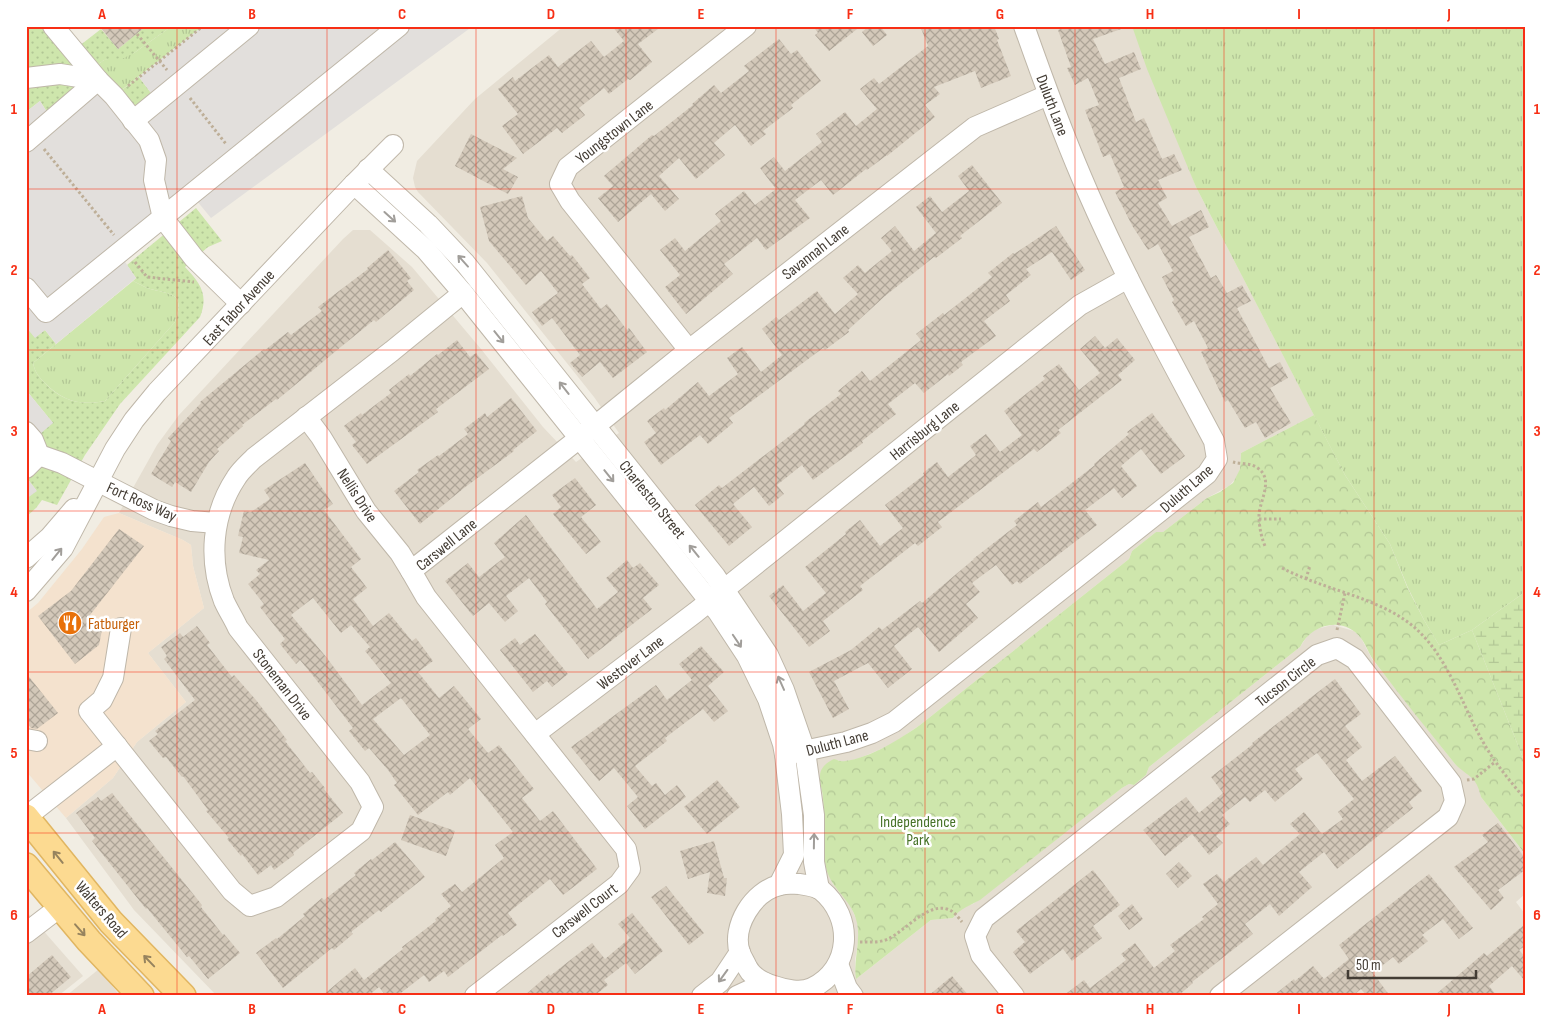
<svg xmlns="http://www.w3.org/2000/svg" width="1551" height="1022" font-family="'Sofia Sans Condensed',sans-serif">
<defs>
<pattern id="grass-tufts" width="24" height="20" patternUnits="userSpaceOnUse" patternTransform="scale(1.25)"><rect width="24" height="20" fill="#cee6ac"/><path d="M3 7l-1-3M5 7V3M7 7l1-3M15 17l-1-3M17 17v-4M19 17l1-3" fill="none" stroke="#b2c695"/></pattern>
<pattern id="forest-crowns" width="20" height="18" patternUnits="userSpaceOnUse" patternTransform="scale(1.25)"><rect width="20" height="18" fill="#cee6ac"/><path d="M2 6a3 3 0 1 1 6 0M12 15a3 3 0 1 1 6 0" fill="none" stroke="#b2c695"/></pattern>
<pattern id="wetland-marsh" width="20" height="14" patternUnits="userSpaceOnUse" patternTransform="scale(1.25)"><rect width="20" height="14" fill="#cee6ac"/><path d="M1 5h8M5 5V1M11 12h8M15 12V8" fill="none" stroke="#b2c695"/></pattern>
<pattern id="garden-dots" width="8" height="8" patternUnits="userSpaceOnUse" patternTransform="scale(1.25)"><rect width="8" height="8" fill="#cee6ac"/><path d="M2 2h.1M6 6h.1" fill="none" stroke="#b2c695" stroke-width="1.8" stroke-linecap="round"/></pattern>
<pattern id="building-cross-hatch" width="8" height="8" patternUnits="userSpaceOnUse" patternTransform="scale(1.25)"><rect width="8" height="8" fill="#d3c8b9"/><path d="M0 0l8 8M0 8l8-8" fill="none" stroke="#ada497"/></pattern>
</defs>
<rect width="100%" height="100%" fill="#f1ede3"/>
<!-- residential -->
<g fill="#e5ded1">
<path d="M564,26H1135L1196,187L1314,415L1241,453L1240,469L1237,477L1229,486L1207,498L1163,532H1156L1132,551L1129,559L920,725L892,744L874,752L857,759L843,762L838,760L820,775L824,813L825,858L832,883L840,891L851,907L857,921L859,937L855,960L856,979L931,920L953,918L960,910L966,906L973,904L1122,788L1129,784L1134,785L1146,775L1149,767L1300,647L1308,635L1316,629L1333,625L1354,631L1361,638L1372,659L1455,764L1471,776L1476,782L1479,787L1481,797L1525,854V894L1516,902L1525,914V996H217L134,910L66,818L113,778L137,742L186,702L148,653L204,608L193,566L191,545L183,540L119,513L157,445L179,415L343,239L353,230H370L412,267L481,349L543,427L576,462L619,433L594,397L487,263L418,192L415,187L413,178L417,161L475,99Z"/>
<path d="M26,911L83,976L58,996H26Z"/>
<path d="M99,969L120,996H66Z"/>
</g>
<!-- commercial -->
<path fill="#f4e2ce" d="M119,513L183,540L191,545L193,566L204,608L148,653L186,702L137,742L113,778L66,818L26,771V613L38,603L82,549L104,517Z"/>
<!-- grass -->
<g fill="url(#grass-tufts)">
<path d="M172,26H203L114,96L90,70L104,60L134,53Z"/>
<path d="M1132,26H1525V592L1472,630L1439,645L1424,620L1408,588L1390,544L1345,475L1334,454L1196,187L1147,69Z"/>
<path d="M133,281C138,283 142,286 147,288C170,295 186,291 175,322L105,401C81,406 62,401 45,383C38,376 35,372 33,363Z"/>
</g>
<!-- forest -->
<path fill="url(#forest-crowns)" d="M1314,415L1345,475L1390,544L1408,589L1424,620L1439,645L1472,630L1525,763V854L1481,797C1476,775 1469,778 1455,764C1428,730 1400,696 1374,661C1367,651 1365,640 1355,632C1336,617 1310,627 1300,647L1149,767L1146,775L1134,785L1129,784L1122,788L980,900C969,906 961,908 953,918L931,920L856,979C853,960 861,942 857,923C853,902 835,892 828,874C821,856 825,819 823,799C823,791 819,783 820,776C820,768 827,762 834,759C838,760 841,762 845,761C870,758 900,739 920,725L1129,559L1132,551L1156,532H1163L1207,498L1220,492L1233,483L1240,469L1241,453Z"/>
<!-- wetland -->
<path fill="url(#wetland-marsh)" d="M1525,592V763L1472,630Z"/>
<!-- garden -->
<g fill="url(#garden-dots)">
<path d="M26,26H53L74,50L101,29L118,49L146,26H154L156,28L158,26H172L134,53L124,58L104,60L90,70L52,120L40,101L26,112Z"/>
<path d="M139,77L157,101L133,121L114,96Z"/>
<path d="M196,208L222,241L208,247L185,267C200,283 209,294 200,317L120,404L85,455L57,505L42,500L36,508L26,517V499L36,490L26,477V433L53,423L26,390V327L35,337L45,330L56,344L33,363C35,372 38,376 45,383C61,401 82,406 105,401L175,322C186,291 170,295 147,288C142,286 138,283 133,281L136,278L127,265Z"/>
</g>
<!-- parking -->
<g fill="#e2dfdc">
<path d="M203,26H473L211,218L192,195L119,253L136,278L56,344L45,330L35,338L26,327V112L40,101L52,120L98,80L133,120L157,101L139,77Z"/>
<path d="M26,390L53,423L33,440L26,433Z"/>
<path d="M26,477L37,491L26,499Z"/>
</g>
<!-- building -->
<g fill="url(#building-cross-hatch)" fill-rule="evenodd">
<path d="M99,26H146L118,49Z"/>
<path d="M612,26H662L638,44L652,62L630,80L628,79L609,94L604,88L579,108L585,115L562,133L557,128L523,154L502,126L518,114L498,89L513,77L515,81L549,55L558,67L591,41L604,57L624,41Z"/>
<path d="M813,26H861L829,51L815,35L818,33Z"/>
<path d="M869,26H880L887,35L873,46L862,32Z"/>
<path d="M920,26H994L999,39L997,40L1011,76L981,88L975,71L934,87L940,94L925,105L935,117L887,156V155L867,170L866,169L833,195L821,180L795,200L810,218L766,250L757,238L724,264L733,274L686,314L665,287L680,275L660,250L675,238L685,251L721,221L715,214L744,191L755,205L776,189L760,168L774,157L785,171L822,142L816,134L845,112L856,126L877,109L860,89L874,78L879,84L928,46Z"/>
<path d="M1070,26H1124V28L1093,39L1105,64L1134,52L1141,69L1119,78L1136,122L1144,118L1162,159L1174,154L1182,170L1158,180L1167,198L1158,203L1172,226L1201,210L1209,227L1189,237L1211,278L1216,275L1227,293L1242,285L1251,301L1237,308L1269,368L1280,362L1288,378L1270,388L1291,423L1265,438L1256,422L1245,428L1228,400L1225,402L1201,352L1208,348L1194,321L1186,326L1172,302L1174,300L1162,277L1173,271L1158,244L1148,250L1133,227L1115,192L1124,187L1110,154L1103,157L1085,110L1099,105L1088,78L1075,85L1067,68L1071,67L1058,30Z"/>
<path d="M779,39L791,54L797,50L821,81L791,105L793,108L763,131L766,134L751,146L735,125L714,143L725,155L696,179L679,158L659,176L679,199L665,211L651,194L618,222L598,198L613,186L604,176L652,135L654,136L693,105L692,104L714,85L721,93L749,71L744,66Z"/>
<path d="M471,134L517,158L503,169L518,177L508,194L455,166Z"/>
<path d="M972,165L1002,203L960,236L962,238L936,258L934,257L885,296L848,330L849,332L825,350L823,348L729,418L733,423L708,444L700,435L661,465L644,442L656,433L647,421L664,408L665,410L698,382L709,396L738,374L727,358L742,347L761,372L782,355L762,329L776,317L779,320L817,291L835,314L858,294L843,278L858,265L865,273L892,251L881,238L895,226L914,251L936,233L916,207L930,196L942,212L969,191L958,176Z"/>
<path d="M522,196L528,218L547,241L553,236L570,256L572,255L590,278L582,284L601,309L607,304L627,330L629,328L647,352L613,378L600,362L582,377L570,363L580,355L552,318L542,326L532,312L558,293L541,271L526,285L489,241L480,207Z"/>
<path d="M1056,226L1085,270L1071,280L1052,252L1026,269L1031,275L1006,295L1010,301L984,321L996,336L961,362L963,365L949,376L948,374L924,393L915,383L888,404L896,414L862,441L863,443L813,480L802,465L777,485L784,494L769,506L754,487L733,504L752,527L729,546L695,505L719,485L722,488L805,424L804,423L841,394L838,391L862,371L870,381L921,340L916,334L943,313L944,315L992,277L988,273L1013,253L1014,254Z"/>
<path d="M388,250L411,278L407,281L414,290L376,322L374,320L342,346L277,400L276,399L242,425L243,426L217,449L219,451L209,462L191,492L175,482L172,487L151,474L171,441L168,438L201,403L200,402L264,349L265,350L288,332L291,335L322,311L318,307L368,269L367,268Z"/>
<path d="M1095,336L1105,348L1117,338L1135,360L1118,375L1122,380L1058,430L1061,433L1037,452L1034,449L938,522L942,527L918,546L915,543L860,586L863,590L823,621L830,631L809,647L769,596L783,585L803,611L826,593L805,567L846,534L845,532L860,520L880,546L903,528L885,505L924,475L923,473L937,462L948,477L976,455L970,446L986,434L1000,452L1022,435L1004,411L1045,379L1043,376L1059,364L1079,390L1100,373L1080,349Z"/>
<path d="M457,340L470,357L476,353L489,369L436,409L438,412L367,464L352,445L356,442L344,426L361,413L362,415L391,393L389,390L409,374L410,376L437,354L438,355Z"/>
<path d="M511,398L537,431L513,450L514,451L464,488L420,524L394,491L419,472L417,470L438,455L439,456L468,434L464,429L485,413L487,417Z"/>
<path d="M1152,413L1185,456L1161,474L1141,449L1121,466L1137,486L1122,498L1114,488L1085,510L1097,525L1020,584L1017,581L1012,585L996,565L972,583L980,592L966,604L978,618L939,652L918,627L894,646L912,669L888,688L868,663L834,681L849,709L833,718L809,672L851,650L879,627L882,630L920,601L922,603L974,559H973L1017,525L1014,521L1038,502L1041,507L1095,465L1094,464L1129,434L1127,432Z"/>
<path d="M305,463L333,504L324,510L361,559L351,567L367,588L353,599L373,626L389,613L412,641L416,638L433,661L418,672L439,698L454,686L481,719L468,729L488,753L499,745L534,789L522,798L540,821L553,811L597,869L563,895L550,879L508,913L517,925L503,936L502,935L448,977L444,971L429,982L424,975L397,996H386L379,987L368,996H322L355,968L364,980L403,949L402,947L436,921L435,919L451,906L441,894L455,884L462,892L504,858L495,845L513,832L470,778L450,795L448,792L418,815L394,785L397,783L388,770L369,748L365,751L349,731L353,728L314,677L300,660L296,664L280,644L285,639L260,607L264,604L248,584L260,574L256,570L269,560L239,553L243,537L238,536L244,511L251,512L270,499L264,490ZM313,598L341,633L351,625L370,647L365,651L391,683L362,705L327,658L291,615ZM401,698L430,735L404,755L373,719Z"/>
<path d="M575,478L596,505L581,517L601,542L586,554L553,514L561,507L552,495Z"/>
<path d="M526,515L597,609L618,592L606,578L627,560L633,568L640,563L659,585L643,598L652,609L588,659L545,604L547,602L529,578L506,596L518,611L505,622L489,603L473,616L445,581L468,563L479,577L505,557L494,543Z"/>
<path d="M119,529L144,546L90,615L102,630L99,645L75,664L38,616L71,591Z"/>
<path d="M197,626L210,643L207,645L232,677L234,675L256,700L287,740L285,741L310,773L312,772L325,788L324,789L343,813L293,853L294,855L274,870L271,865L258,875L242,854L241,856L227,839L229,838L206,811L208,810L183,776L182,777L166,757L163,758L149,741L158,734L155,731L195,700L164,659L167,656L161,647L180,633L183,637Z"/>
<path d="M535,634L568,674L552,687L547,681L533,692L500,650L515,638L520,645Z"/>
<path d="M701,646L724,672L708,686L728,711L714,722L703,709L665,738L667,741L635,766L652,786L656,783L665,795L677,785L686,797L645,829L627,806L638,797L614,768L599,781L571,747L656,685L667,700L692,680L679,664Z"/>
<path d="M26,673L58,713L37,729L31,728L26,722Z"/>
<path d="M1335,679L1361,714L1345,726L1362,747L1346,760L1362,781L1395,756L1422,791L1409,802L1413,808L1337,869L1324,852L1299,872L1312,887L1279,916L1270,904L1245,924L1253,934L1192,982L1193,983L1178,996H1063L1084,980L1090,988L1126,960L1121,954L1135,943L1154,968L1175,951L1170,945L1204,919L1202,917L1218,904L1203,884L1217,874L1224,882L1256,857L1263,865L1300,834L1290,824L1304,812L1322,834L1343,819L1338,812L1354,799L1317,753L1295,769L1303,779L1275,802L1265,790L1250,802L1245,797L1222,815L1230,824L1216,836L1223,843L1209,855L1192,834L1165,856L1143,830L1186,797L1199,813L1223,793L1211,777L1253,744L1252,743Z"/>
<path d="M717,780L740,807L707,834L684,807Z"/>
<path d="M112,793L202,905L201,907L223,935L224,934L240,953L208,979L189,956L187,957L147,908L146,909L92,841L95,838L76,813L98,797L101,801Z"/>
<path d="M410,815L455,831L446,856L401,840Z"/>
<path d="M1498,823L1525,858V870L1498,890L1504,898L1491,910L1454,867L1488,842L1482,835Z"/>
<path d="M714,841L724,878H727L725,896L707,893L710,872L688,879L680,851Z"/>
<path d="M395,842L425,877L381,912L379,910L351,932L353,934L334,950L332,948L283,988L256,953L276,938L277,939L305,916L303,914L322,898L324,900L356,875L354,873L371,859L372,860Z"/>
<path d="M1179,862L1192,876L1178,888L1166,874Z"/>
<path d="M1093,870L1120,905L1093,926L1102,938L1072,961L1063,949L1030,974L1013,952L1025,942L1016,931Z"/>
<path d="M1429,874L1473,928L1459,939L1443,919L1422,935L1428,941L1399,964L1393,957L1373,973L1390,996H1367L1361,989L1353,996H1273L1294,979L1295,981L1313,966L1324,979L1349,959L1339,945Z"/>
<path d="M666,886L704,933L689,945L651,897Z"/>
<path d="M1132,904L1143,919L1129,930L1118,916Z"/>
<path d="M632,913L663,951L635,974L626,963L604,980L608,985L594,996H524L549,974L550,976L592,943L605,959L630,938L618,924Z"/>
<path d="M1525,924V946L1519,950L1525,957V981L1512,966L1489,986L1497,996H1434L1484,953L1487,956Z"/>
<path d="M52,955L71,977L48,996H26V977Z"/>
<path d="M952,976L969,996H928Z"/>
</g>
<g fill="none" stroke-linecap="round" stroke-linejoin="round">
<!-- minor casing -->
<g stroke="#bfb7a9" stroke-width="22">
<g id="minor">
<path d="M26,78L60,74L98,80L114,96L149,140L156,160L154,180L163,218L194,258L241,304"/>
<path d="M133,121L249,26"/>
<path d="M26,142L98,80L53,26"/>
<path d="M368,169L428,224L465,263L715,576L768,655L784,690L805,751L814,815V862L819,889"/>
<path d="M354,184L426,250L463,293L666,546L718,612L747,656L768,699L783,744L785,755L792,814L794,855L779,885"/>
<path d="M26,288L46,312L399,26"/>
<path d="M689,350L570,201L560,184L568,167L746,26"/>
<path d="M306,417L321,437L366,511L400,553L411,571"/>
<path d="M26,432L33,440L39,455L62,463L154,510L171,516L192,521L216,523"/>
<path d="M26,468L39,455"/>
<path d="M26,558L50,537L74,509"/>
<path d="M26,591L63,548L115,449L134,420L157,392L354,184L393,145"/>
<path d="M121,628L113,678L102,700L89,711L232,891L250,906L276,897L361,831L373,807L360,782L238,628C234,619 228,610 224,601C208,560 212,514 236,478C240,471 248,464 254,458L392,351L463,293"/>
<path d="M535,734L696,612L1080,305L1128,278"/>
<path d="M26,739L37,741"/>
<path d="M785,755L846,742L872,733L894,722L1207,474L1217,459L1214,441C1168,354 1119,267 1081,176C1060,127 1042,77 1024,26"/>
<path d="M26,817L117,746"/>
<path d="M799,884C806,885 815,886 821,890C854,917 852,969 812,988C801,993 785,990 774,986C764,983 752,977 747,967C745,962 742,958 740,953C731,927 753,891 780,885C786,883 793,884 799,884Z"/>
<path d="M26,933L60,907"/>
<path d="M838,964L847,988L853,996"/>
<path d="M475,996L619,884L630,869L626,849L426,597L411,571L605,418L689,350L975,127L1048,95"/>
<path d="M702,996L720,982L740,952"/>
<path d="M737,996L765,983"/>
<path d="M1014,996L981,955L975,936L984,918L1317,655L1337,648L1355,659L1451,783L1455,801L1448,817L1220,996"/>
</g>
</g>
<!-- major casing -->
<g stroke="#e1b661" stroke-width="28">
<g id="major">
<path d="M26,817L111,922L183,996"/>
<path d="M26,866L89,941L141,996"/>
</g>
</g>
<!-- path -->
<g stroke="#beaf98" stroke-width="3" stroke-dasharray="2.5 2.5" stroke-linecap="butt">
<path d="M137,34L167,70"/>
<path d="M128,86L203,26"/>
<path d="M190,98L226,144"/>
<path d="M44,149L114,235"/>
<path d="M135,262L147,277L194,282"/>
<path d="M1233,462C1240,464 1250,463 1256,467C1275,478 1260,499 1259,515C1259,526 1261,536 1265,546"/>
<path d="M1259,519H1281"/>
<path d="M1282,568C1320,588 1370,596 1405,620C1448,650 1460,704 1486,747C1497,766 1511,782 1525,799"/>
<path d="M1306,579L1310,565"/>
<path d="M1337,630L1345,593"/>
<path d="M1467,780L1474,779L1495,762"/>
<path d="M860,942C869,942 879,943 888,939C905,931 927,903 947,909C954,911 958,917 962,922"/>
</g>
<!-- minor -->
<use href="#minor" stroke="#fff" stroke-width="20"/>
<!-- major -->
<use href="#major" stroke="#fcda91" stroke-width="25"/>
</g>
<!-- one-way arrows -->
<defs><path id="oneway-shaft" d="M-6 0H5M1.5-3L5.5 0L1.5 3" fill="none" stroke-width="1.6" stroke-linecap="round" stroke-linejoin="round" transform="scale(1.25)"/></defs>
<g stroke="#a19e9a">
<use href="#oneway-shaft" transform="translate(390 217) rotate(42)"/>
<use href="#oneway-shaft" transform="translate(463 261) rotate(-132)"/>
<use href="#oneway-shaft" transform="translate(499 337) rotate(51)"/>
<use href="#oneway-shaft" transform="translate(564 388) rotate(-128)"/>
<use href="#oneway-shaft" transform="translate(609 476) rotate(51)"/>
<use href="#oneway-shaft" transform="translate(694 551) rotate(-129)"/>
<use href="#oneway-shaft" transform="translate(57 554) rotate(-51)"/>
<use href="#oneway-shaft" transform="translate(737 641) rotate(56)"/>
<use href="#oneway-shaft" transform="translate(781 683) rotate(-114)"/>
<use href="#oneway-shaft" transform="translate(814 841) rotate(-89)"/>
<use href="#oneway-shaft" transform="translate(723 976) rotate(126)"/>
</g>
<g stroke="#96835e">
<use href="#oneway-shaft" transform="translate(58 857) rotate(-129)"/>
<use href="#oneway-shaft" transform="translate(80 930) rotate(49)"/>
<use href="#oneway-shaft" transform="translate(149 961) rotate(-134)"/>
</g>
<!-- grid -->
<path fill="none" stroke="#f72f15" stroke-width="1" stroke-opacity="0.55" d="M177,26V996M327,26V996M476,26V996M626,26V996M776,26V996M925,26V996M1075,26V996M1224,26V996M1374,26V996M26,189H1525M26,350H1525M26,511H1525M26,672H1525M26,833H1525"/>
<!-- icons -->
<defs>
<g id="restaurant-disc" transform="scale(1.25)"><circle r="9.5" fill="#e8710a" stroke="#fff"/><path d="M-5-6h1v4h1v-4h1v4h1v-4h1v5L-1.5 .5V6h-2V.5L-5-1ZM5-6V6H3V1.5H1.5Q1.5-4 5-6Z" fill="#fff"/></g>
</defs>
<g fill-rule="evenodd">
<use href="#restaurant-disc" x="70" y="623"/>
</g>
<g text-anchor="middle" stroke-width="5" stroke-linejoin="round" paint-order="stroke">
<!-- street labels -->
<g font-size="16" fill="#433c34" stroke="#fff">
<text transform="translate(1053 105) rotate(69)" y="6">Duluth Lane</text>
<text transform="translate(614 131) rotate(-38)" y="6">Youngstown Lane</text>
<text transform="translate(815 251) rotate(-38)" y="6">Savannah Lane</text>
<text transform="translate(238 307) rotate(-47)" y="6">East Tabor Avenue</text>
<text transform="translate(924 430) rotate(-39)" y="6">Harrisburg Lane</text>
<text transform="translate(1186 488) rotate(-41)" y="6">Duluth Lane</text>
<text transform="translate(358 495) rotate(57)" y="6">Nellis Drive</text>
<text transform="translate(653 499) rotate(51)" y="6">Charleston Street</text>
<text transform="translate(142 501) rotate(24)" y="6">Fort Ross Way</text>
<text transform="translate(446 544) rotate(-39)" y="6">Carswell Lane</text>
<text transform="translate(630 662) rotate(-37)" y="6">Westover Lane</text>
<text transform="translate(1285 681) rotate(-38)" y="6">Tucson Circle</text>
<text transform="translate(283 684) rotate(52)" y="6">Stoneman Drive</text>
<text transform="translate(837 742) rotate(-15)" y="6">Duluth Lane</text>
<text transform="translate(102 909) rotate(49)" y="6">Walters Road</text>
<text transform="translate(584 910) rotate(-38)" y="6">Carswell Court</text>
</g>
<!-- food labels -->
<g font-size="16" fill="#c56008" stroke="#fff" text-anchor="start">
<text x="88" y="629">Fatburger</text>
</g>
<!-- park labels -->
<g font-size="16" fill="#477328" stroke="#fff">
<text x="918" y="827">Independence<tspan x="918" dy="18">Park</tspan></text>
</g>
</g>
<!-- border -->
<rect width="1551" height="1022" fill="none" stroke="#ffffff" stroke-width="55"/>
<!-- scale -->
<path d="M1348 970v8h128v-8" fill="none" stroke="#433c34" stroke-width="2.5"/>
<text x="1356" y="970" font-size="15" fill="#433c34" stroke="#ffffff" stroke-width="4" paint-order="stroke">50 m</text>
<rect x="28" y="28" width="1496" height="966" fill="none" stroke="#f72f15" stroke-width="2"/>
<g font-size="16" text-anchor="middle" font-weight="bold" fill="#f72f15">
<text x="102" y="19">A</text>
<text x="252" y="19">B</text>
<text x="402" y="19">C</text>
<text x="551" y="19">D</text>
<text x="701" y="19">E</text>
<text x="850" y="19">F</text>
<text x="1000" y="19">G</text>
<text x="1150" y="19">H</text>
<text x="1299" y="19">I</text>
<text x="1449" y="19">J</text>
<text x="14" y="114">1</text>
<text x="1537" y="114">1</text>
<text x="14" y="275">2</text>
<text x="1537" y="275">2</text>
<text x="14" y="436">3</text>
<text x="1537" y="436">3</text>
<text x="14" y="597">4</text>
<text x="1537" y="597">4</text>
<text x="14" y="758">5</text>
<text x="1537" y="758">5</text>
<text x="14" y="920">6</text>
<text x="1537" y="920">6</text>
<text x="102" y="1014">A</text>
<text x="252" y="1014">B</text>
<text x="402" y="1014">C</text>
<text x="551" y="1014">D</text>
<text x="701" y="1014">E</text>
<text x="850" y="1014">F</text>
<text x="1000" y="1014">G</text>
<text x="1150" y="1014">H</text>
<text x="1299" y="1014">I</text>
<text x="1449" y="1014">J</text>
</g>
</svg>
